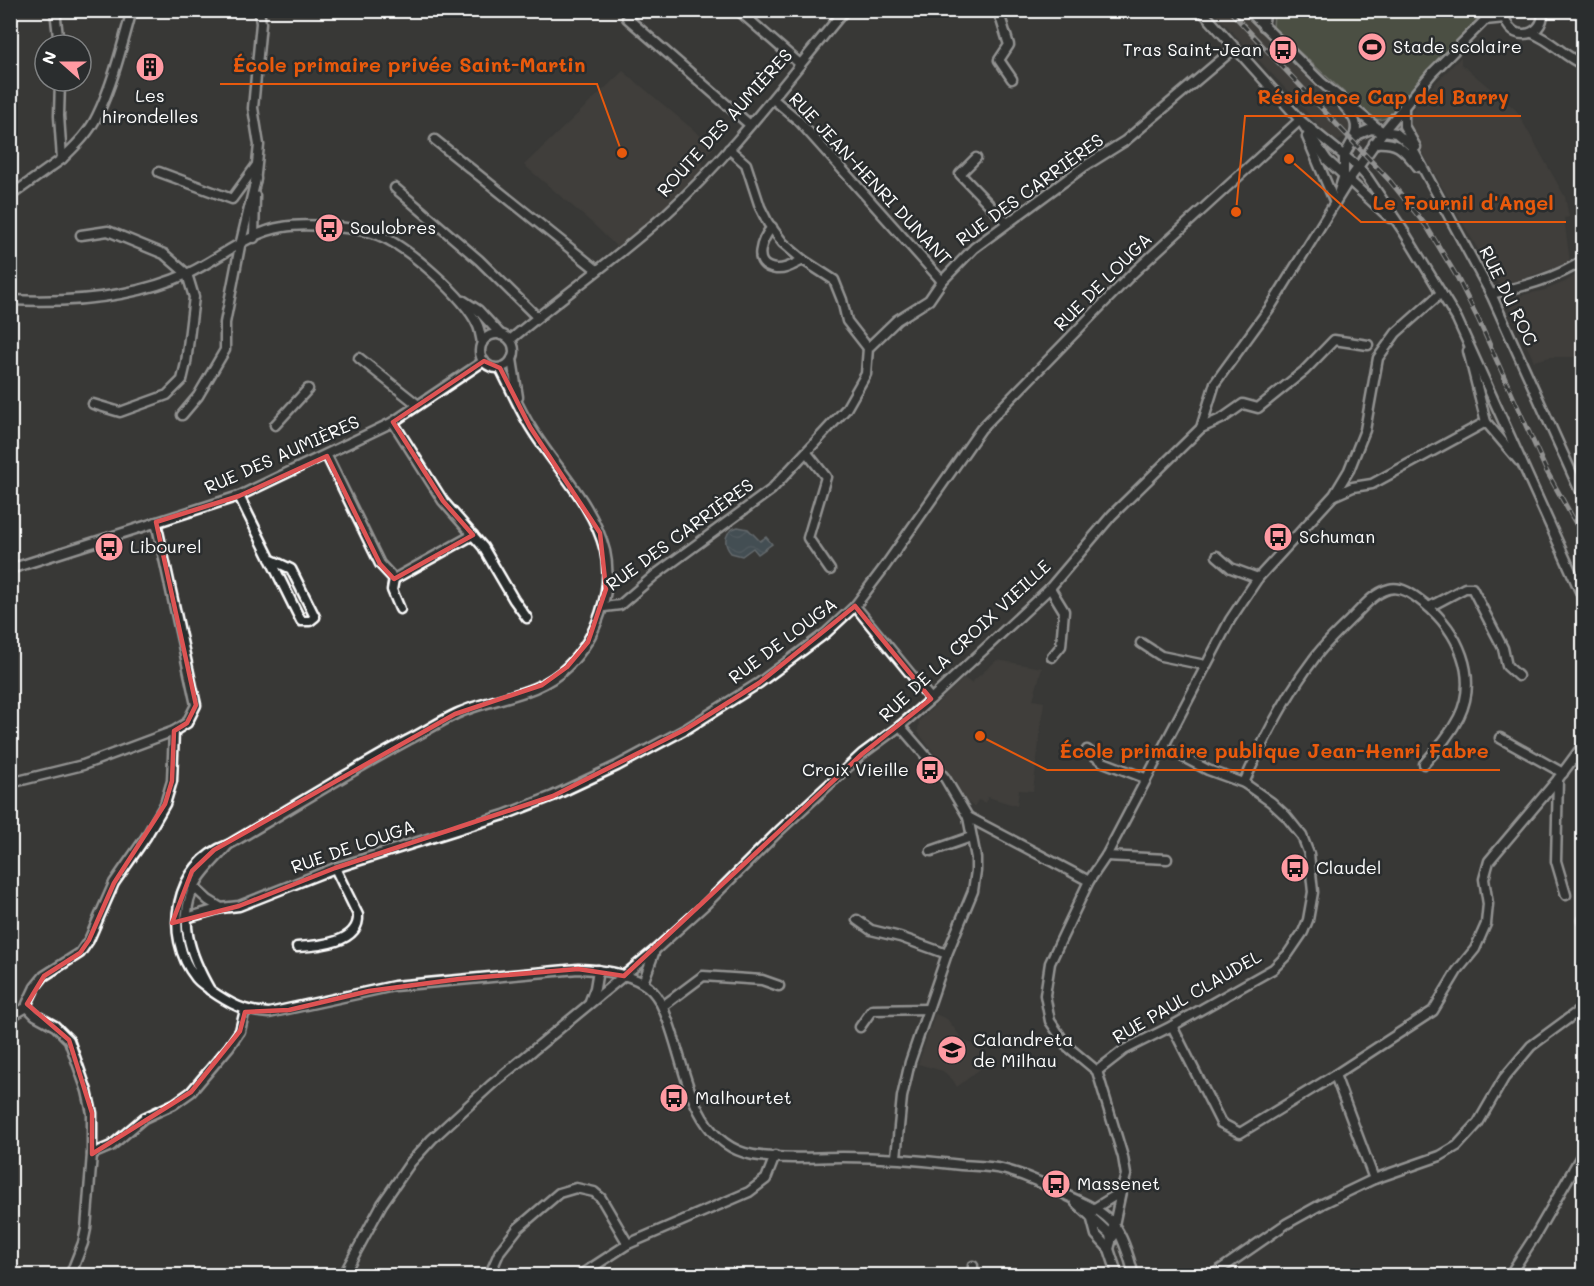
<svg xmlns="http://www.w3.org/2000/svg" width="1594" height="1286" font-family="Mali,sans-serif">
<defs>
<pattern id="water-waves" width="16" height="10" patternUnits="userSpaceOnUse" patternTransform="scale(1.5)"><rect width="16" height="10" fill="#516876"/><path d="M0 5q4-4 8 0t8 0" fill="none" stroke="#6b7f8b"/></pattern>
</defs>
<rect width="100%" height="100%" fill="#383836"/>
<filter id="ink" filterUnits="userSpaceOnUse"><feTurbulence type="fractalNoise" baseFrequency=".0167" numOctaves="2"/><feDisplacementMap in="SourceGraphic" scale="12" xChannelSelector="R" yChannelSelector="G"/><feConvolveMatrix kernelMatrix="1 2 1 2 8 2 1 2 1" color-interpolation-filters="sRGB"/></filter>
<g filter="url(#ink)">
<!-- built -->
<g fill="#484540">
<path d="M1213,11H1244L1348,120L1350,127L1345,138L1338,141L1330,139L1298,102Z"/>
<path d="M1461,57V64L1516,110L1565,197L1569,217L1564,218L1570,262L1503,286L1496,281L1405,122L1420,99Z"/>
<path d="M623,71L714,147L702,159L704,168L665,210L617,247L591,222L524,165Z"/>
<path d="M1583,270V357H1550L1534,361L1509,307V301L1514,297L1545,290L1565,282Z"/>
<path d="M997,660L1042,668L1033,700L1044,702L1033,791L1019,790L1017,806L988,797L986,803L978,800L974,807L965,800L955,781L918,732L919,721L964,678L971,683Z"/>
<path d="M935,1014L947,1019L964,1041L973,1044L984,1051L986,1055L980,1069L957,1087L953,1080L943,1071L918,1064Z"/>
</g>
<!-- green -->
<path fill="#626b52" stroke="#b0b5a8" stroke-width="1.5" d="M1274,11V10L1486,11L1428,70L1390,115C1381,122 1376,121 1368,114L1273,28Z"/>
<!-- water -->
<path fill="url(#water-waves)" stroke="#97a4ad" stroke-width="1.5" d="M738,527L748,529L760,541L766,537L772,544L758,554L753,548L742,556L731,553C722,543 725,530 738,527Z"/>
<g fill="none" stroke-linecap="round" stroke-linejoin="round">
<!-- street casing -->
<g stroke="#fff" stroke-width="13">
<g id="street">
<path d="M55,10L59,45"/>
<path d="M633,10L627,18L750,125"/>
<path d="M738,10L800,64"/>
<path d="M998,10L1009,45L999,60L1012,79"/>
<path d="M1201,10L1300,120L1327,160L1390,218"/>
<path d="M1248,10L1321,82L1380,130"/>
<path d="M1505,10C1502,42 1545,42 1543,10"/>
<path d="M1263,26L1266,10"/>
<path d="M1532,33C1553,41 1563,56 1584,65"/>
<path d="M773,99L798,120L942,281"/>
<path d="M1344,106C1354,117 1360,125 1353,139"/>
<path d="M1404,106V126L1416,147"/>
<path d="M1300,120L1358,167L1367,177L1404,232L1457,319L1584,600"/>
<path d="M1307,137L1335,203"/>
<path d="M435,140L597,270"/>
<path d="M1374,143C1399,141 1403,149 1418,167"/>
<path d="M729,149L746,164L760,207L768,223L783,243L803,260L834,280L842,300L847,321L868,348"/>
<path d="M976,158L960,174L1007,223"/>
<path d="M62,159C75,146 89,133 97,116C113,83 122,46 132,10"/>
<path d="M159,172L232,199L256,166"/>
<path d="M255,183L259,145L253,108L261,23L259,10"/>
<path d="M395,188L479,260L537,317"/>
<path d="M1339,191L1344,175V156L1353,140L1359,134L1371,129L1396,133L1411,146L1491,294L1579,489L1584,494"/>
<path d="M10,196L62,159L59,116L60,81"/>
<path d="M772,227C762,239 750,266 776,269C786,270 794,264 803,260"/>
<path d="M81,235L108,231L164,254L187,274L194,297L186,363L182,380L167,395L120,412L93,404"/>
<path d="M254,238L255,196"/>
<path d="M1491,294C1524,286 1555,279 1584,260"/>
<path d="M10,300C70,303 134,298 189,273C219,259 249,232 283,227C305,223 357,227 378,235C407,246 465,297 478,326C480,331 481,338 482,343"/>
<path d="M464,301L478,310L501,335"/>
<circle cx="497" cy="351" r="17"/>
<path d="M510,340C561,297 617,258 667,213C733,153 787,79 845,10"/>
<path d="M1468,351L1486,422L1519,461"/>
<path d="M359,358L418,405"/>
<path d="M512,359L518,397"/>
<path d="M182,415L198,396L225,350V323L240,246L256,179"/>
<path d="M393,422L443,501L483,547L514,600L527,618"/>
<path d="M275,425L308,389"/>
<path d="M1201,428L1223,418L1243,404L1258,408L1304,371L1334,340L1368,345"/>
<path d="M807,453L826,477L808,538L830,570"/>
<path d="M327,456L380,564L394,579"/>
<path d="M1335,495L1353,487L1372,484L1486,422"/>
<path d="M239,496L301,621H310L315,617L291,569L270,559"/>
<path d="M1217,556L1231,568L1258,578"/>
<path d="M10,569L239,496L393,422L484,361"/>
<path d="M394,579L473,535"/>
<path d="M394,579L392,590L400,609"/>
<path d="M1050,588L1064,611L1061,646L1052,657"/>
<path d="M855,606L931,699"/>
<path d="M604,607L620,605L655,575L771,490L846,409L866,374L868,348L897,320L929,300L942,281L974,248L1085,166L1125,141L1235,48"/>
<path d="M1429,607L1465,588H1472L1503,648L1507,666L1518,676"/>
<path d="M1141,643L1161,656L1205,665"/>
<path d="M1500,738L1563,773"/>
<path d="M1087,750L1103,762L1145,778"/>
<path d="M1558,779L1556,861L1566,895"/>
<path d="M10,783L83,765L174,731L187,723L196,705L156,522"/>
<path d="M1244,783C1263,740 1284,698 1313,660C1324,644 1340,630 1353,617C1363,607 1374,593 1389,589C1402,585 1416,597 1425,604C1458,631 1479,676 1459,717C1450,735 1437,749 1424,764"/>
<path d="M968,817L1089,881"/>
<path d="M228,845C288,810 347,773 408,740C424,732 439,722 456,714C492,697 537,697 567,667C596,639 614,591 605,551C593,503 556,469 531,428C519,409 510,387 500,368"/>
<path d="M228,845C218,857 206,867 198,880C175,917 191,957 210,990C206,986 200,983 196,978C162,936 175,863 228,845Z"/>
<path d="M931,851L971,837"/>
<path d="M1106,856L1167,859"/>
<path d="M194,887L208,900L221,908"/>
<path d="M186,918L221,908L239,906L335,868L504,815L553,796L617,766L686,729L759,683L826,633L855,606L883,569L981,429L1133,273L1300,120"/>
<path d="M857,920L871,930L900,937L947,954"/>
<path d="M1582,920L1584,923"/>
<path d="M297,947C318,946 360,943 358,915L335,868"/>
<path d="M643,983L654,953"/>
<path d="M210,990C230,1004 245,1012 269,1013L394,986L578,969C600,970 625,972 644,984C657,992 663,1007 668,1021C686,1068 692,1144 753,1155C780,1160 815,1157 843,1157C883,1157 921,1160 961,1165C975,1166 991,1166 1006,1170C1028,1176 1048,1186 1068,1196C1085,1204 1102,1210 1114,1225C1124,1238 1130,1260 1134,1276"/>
<path d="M590,1001L595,988L598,970"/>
<path d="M663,1006L703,976L762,980L779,986"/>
<path d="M10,1017L27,1007"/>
<path d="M1172,1026L1221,1123L1240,1133L1335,1075"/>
<path d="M860,1027L872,1010L928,1009"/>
<path d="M1097,1071L1124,1050L1172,1026L1273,969L1288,954L1303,932L1308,920L1313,892L1309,854L1302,836L1286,816L1271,802L1244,783L1208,770L1164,747"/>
<path d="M92,1154L111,1146L144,1118L174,1104L191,1092L229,1047L240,1031L245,1010"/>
<path d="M896,1157L902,1097L910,1062L947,954L973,891L976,871V858L968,817L945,778L900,726"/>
<path d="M1374,1179L1335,1075L1433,1011L1457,971L1475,949L1486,924L1488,904L1484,879L1489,861L1558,779L1584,744"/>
<path d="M1121,1192L1126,1175L1123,1157L1097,1071L1067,1046L1050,1021L1045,995L1050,963L1089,881L1106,856L1230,620L1258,578L1334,495L1349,470L1365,430L1378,358L1396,333L1441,293"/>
<path d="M1121,1192L1114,1225L1110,1234L1111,1242L1109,1249L1096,1235L1091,1216L1095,1208Z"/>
<path d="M1076,1203L1113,1237"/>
<path d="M1109,1249L1118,1276"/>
<path d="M70,1276L83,1243L86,1229L92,1154V1113L87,1091L69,1040L55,1026L35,1015L27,1007V1004L35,987L44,976L80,953L89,940L114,883L146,837L165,804L172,781L174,731"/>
<path d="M343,1276L382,1204L411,1162L432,1139L491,1085L655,950L706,904L779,831L862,754L900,726L931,699L1050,588L1112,515L1201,428L1215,383L1271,306L1349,180L1383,132L1432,73L1485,20L1505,18"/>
<path d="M489,1276L500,1251L518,1228L559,1193L576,1188L594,1192L601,1198L628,1244"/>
<path d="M579,1276L628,1244L749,1192L766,1179L775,1156"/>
<path d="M973,1276V1266"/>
<path d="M1211,1276L1286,1224L1322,1204L1374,1179L1440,1156L1457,1146L1478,1123L1504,1078L1531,1046L1584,1007"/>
<path d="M1509,1276L1535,1236L1584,1151"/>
</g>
</g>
<!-- street -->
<use href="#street" stroke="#2a2d2e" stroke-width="8"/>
<!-- rail casing -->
<g stroke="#fff" stroke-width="5">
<path id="rail" d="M1229,10L1390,181L1427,227L1457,277L1479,321L1546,470L1584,538"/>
</g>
<!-- rail -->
<use href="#rail" stroke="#2a2d2e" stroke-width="3" stroke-dasharray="9" stroke-linecap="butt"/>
</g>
</g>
<!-- marked area -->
<path d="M0 0H1594V1286H0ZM484,361L500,368L530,427L600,533L606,589L588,642L567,667L542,685L455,714L214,850L192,871L172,923L239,906L335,868L553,796L686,729L759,683L855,606L931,699L862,754L624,976L578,969L459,979L369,991L289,1010L245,1012L240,1031L191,1092L92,1154V1113L69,1040L27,1004L44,976L80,953L89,940L114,883L165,804L172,781L174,731L187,723L196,705L156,522L239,496L327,456L380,564L394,579L473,535L443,501L393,422Z" fill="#383836" fill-opacity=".55" fill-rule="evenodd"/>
<path fill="none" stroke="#de5353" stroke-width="4.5" stroke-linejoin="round" d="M484,361L500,368L530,427L600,533L606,589L588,642L567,667L542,685L455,714L214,850L192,871L172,923L239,906L335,868L553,796L686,729L759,683L855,606L931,699L862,754L624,976L578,969L459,979L369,991L289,1010L245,1012L240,1031L191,1092L92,1154V1113L69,1040L27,1004L44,976L80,953L89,940L114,883L165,804L172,781L174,731L187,723L196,705L156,522L239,496L327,456L380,564L394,579L473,535L443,501L393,422Z"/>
<!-- icons -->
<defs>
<g id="stadium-disc" transform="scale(1.5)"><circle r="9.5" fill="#ff9aa2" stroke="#2a2d2e"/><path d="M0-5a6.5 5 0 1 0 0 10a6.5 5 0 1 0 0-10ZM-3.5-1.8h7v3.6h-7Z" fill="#111"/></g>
<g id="bus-disc" transform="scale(1.5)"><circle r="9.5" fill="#ff9aa2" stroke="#2a2d2e"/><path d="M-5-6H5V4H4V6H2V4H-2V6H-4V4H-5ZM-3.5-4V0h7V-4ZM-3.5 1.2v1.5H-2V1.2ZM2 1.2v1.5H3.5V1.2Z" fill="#111"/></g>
<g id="building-disc" transform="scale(1.5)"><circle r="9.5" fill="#ff9aa2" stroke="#2a2d2e"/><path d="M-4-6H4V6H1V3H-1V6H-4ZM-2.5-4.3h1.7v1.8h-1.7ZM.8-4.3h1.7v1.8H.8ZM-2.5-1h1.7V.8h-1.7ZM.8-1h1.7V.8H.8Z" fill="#111"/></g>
<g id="school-disc" transform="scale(1.5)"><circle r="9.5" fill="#ff9aa2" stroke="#2a2d2e"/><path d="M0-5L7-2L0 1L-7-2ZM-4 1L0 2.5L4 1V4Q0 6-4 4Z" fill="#111"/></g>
</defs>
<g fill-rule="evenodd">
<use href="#stadium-disc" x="1372" y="47"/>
<use href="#bus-disc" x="1283" y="50"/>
<use href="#building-disc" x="150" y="67"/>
<use href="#bus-disc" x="329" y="228"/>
<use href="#bus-disc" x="1278" y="537"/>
<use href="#bus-disc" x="109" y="547"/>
<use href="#bus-disc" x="930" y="770"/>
<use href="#bus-disc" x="1295" y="868"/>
<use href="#school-disc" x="952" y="1050"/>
<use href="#bus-disc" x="674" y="1098"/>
<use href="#bus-disc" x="1056" y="1184"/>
</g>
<g text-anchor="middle" stroke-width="5" stroke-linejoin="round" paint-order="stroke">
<!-- poi labels -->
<g font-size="18" fill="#fff" stroke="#2a2d2e" text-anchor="start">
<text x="1393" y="53">Stade scolaire</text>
<text x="1262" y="56" text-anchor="end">Tras Saint-Jean</text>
<text x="150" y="102" text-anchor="middle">Les<tspan x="150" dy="21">hirondelles</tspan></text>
<text x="350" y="234">Soulobres</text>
<text x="1299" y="543">Schuman</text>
<text x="130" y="553">Libourel</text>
<text x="909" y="776" text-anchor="end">Croix Vieille</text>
<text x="1316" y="874">Claudel</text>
<text x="973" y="1046">Calandreta<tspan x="973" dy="21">de Milhau</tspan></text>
<text x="695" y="1104">Malhourtet</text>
<text x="1077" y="1190">Massenet</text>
</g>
<!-- street labels -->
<g font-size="18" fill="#fff" stroke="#2a2d2e">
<text transform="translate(725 123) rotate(-48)" y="6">ROUTE DES AUMIÈRES</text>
<text transform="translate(870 179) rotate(47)" y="6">RUE JEAN-HENRI DUNANT</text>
<text transform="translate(1030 190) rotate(-36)" y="6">RUE DES CARRIÈRES</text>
<text transform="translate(1103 282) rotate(-45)" y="6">RUE DE LOUGA</text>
<text transform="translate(1508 296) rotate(64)" y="6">RUE DU ROC</text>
<text transform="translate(282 455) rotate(-24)" y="6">RUE DES AUMIÈRES</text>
<text transform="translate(680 535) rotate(-36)" y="6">RUE DES CARRIÈRES</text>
<text transform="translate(783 641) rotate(-37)" y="6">RUE DE LOUGA</text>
<text transform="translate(965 641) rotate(-43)" y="6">RUE DE LA CROIX VIEILLE</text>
<text transform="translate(353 847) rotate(-19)" y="6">RUE DE LOUGA</text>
<text transform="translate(1187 997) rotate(-30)" y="6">RUE PAUL CLAUDEL</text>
</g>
</g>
<!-- callouts -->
<path fill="none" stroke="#e8590c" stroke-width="2" d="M622 153L597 84H220M1236 212L1245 116H1521M1289 159L1361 222H1566M980 736L1047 770H1500"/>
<g fill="#e8590c" stroke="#2a2d2e" stroke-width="2">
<circle cx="622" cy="153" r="6"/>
<circle cx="1236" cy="212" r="6"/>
<circle cx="1289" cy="159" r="6"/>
<circle cx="980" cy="736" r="6"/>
</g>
<g font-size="20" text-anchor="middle" font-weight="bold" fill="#e8590c" stroke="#2a2d2e" stroke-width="5" stroke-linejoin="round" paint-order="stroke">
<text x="409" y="72">École primaire privée Saint-Martin</text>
<text x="1383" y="104">Résidence Cap del Barry</text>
<text x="1463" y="210">Le Fournil d'Angel</text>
<text x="1274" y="758">École primaire publique Jean-Henri Fabre</text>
</g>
<!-- margin -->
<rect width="1594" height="1286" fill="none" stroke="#2a2d2e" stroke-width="36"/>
<rect x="18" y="18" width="1558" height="1250" fill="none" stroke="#fff" stroke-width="2" filter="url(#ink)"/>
<!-- north arrow -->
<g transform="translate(63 63) rotate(291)"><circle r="28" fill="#2a2d2e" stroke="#7f8182" stroke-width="1.5"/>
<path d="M0-4.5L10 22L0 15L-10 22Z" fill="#ff9aa2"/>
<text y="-9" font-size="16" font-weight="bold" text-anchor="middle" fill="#ffffff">N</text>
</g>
</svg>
